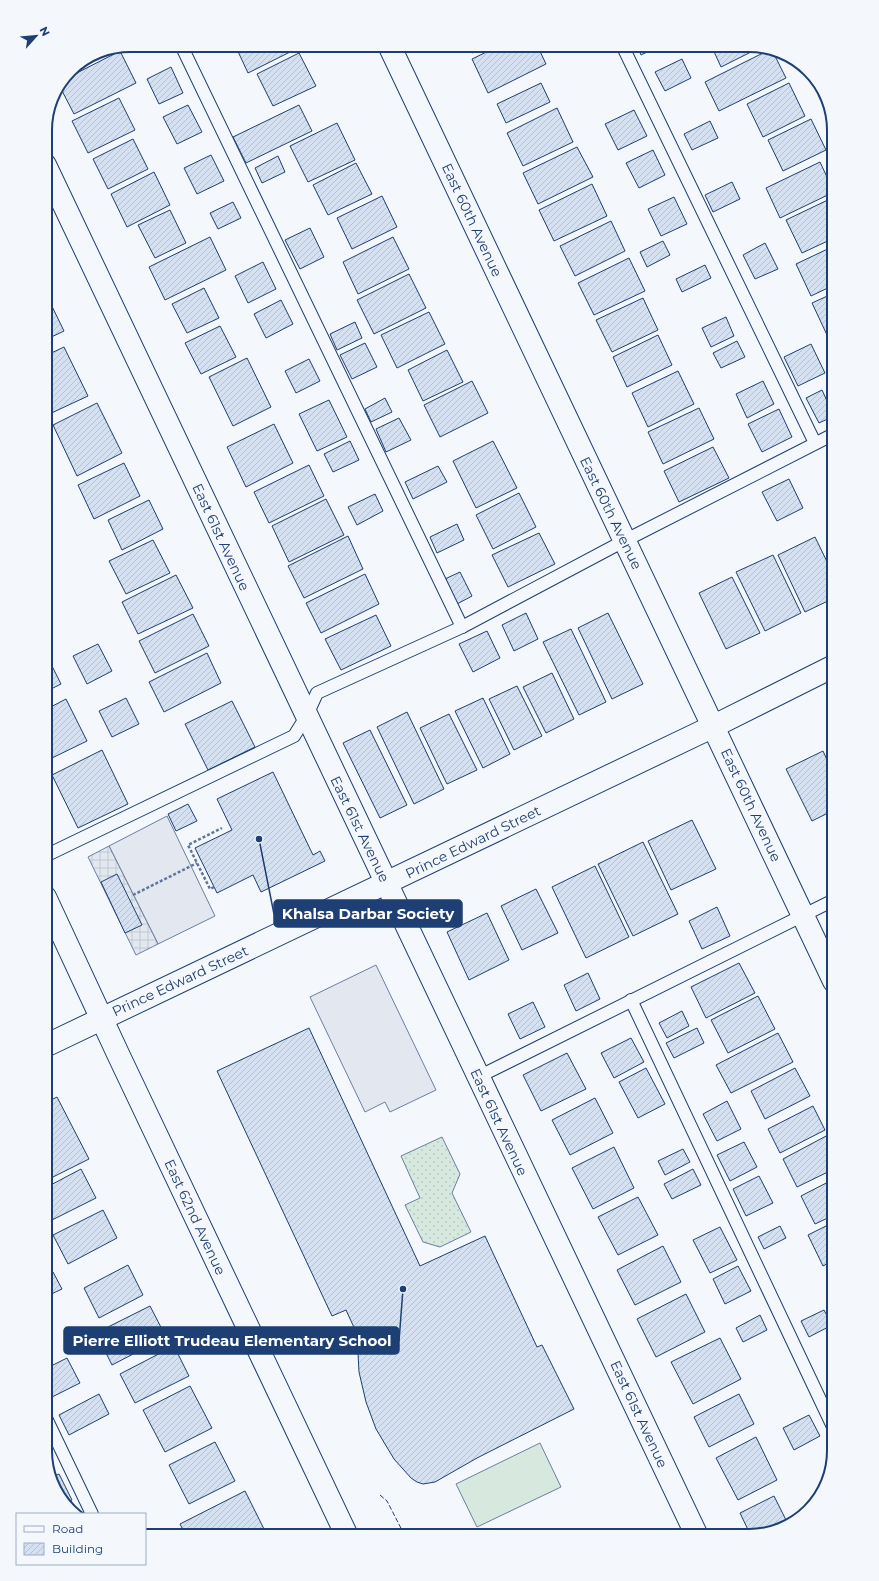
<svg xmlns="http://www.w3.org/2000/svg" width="879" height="1581" font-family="Montserrat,sans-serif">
<defs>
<pattern id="grass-dots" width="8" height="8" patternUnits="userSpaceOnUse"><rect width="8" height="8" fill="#d7e8df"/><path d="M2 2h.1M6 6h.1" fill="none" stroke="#b8c8c3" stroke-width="1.8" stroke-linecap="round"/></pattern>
<pattern id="plaza-grid" width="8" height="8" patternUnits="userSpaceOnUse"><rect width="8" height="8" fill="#e3e8f0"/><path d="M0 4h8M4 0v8" fill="none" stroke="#c2c8d1"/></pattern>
<pattern id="building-hatch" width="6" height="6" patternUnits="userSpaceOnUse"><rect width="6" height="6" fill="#d5e0f0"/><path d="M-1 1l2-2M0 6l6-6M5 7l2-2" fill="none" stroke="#b6c1d1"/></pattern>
</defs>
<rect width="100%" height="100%" fill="#f4f7fb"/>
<!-- grass -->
<path fill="url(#grass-dots)" stroke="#687fa3" d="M442,1137L460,1174L452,1193L471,1232L440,1247L423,1242L405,1205L420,1198L401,1156Z"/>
<!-- pitch -->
<path fill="#d7e8df" stroke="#687fa3" d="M540,1443L561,1487L477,1527L456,1484Z"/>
<!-- parking -->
<g fill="#e3e8f0" stroke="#687fa3">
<path d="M167,816L215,916L158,944L109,846Z"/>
<path d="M376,965L436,1090L390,1112L385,1102L365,1112L310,997Z"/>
</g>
<!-- plaza -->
<path fill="url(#plaza-grid)" stroke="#687fa3" d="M109,846L158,944L136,955L88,857Z"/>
<!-- building -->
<g fill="url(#building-hatch)" stroke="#1d3f73">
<path d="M235,45H304L248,73Z"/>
<path d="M468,45H488L472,53Z"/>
<path d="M501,45H537L546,64L488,93L472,59Z"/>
<path d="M637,45H662L641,55Z"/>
<path d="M711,45H755L761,47L721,67Z"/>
<path d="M106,50L107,53L69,72L97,51Z"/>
<path d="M769,50L773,52L786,78L719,111L705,82Z"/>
<path d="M120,51L136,83L74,114L59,85L63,80Z"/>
<path d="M299,53L316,86L273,106L257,74Z"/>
<path d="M682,59L691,78L665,91L655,72Z"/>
<path d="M171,67L183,93L159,104L147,79Z"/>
<path d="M541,83L550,102L506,123L497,104Z"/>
<path d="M789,83L805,116L763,137L747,104Z"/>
<path d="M119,98L135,130L88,153L72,121Z"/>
<path d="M188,105L202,132L177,144L163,117Z"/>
<path d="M299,105L312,131L246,163L233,137Z"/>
<path d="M557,108L573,142L523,166L507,133Z"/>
<path d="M634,110L647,136L618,150L605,124Z"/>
<path d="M811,119L826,150L783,171L768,140Z"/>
<path d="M710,121L718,138L692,150L684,134Z"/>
<path d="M337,123L355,160L308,182L290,146Z"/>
<path d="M133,139L148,169L108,189L93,159Z"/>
<path d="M577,147L593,177L538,204L523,173Z"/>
<path d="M653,150L665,175L639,188L626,163Z"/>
<path d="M211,155L224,181L197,194L184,168Z"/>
<path d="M278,156L285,172L262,183L255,168Z"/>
<path d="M820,162L834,192L780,218L766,188Z"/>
<path d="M356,163L372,194L328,215L313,185Z"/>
<path d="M154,172L170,205L127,227L111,194Z"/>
<path d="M732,182L740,199L713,212L705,195Z"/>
<path d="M592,184L607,216L554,241L539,210Z"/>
<path d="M382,196L397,227L352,249L337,218Z"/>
<path d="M674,197L687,224L661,236L648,209Z"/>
<path d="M834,197V238L802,253L786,220Z"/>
<path d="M233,202L241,218L218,229L210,213Z"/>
<path d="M170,210L186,243L155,258L138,225Z"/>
<path d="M611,221L625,251L575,276L560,246Z"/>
<path d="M310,228L324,257L300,269L285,240Z"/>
<path d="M210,237L226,270L165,300L149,267Z"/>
<path d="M393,237L409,269L358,294L343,262Z"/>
<path d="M663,241L670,255L647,267L640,252Z"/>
<path d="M765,243L778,269L755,279L743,255Z"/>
<path d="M834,246V285L811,296L796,264Z"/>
<path d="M629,258L645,291L594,315L578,283Z"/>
<path d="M263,262L276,289L248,303L235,276Z"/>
<path d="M705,265L711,278L682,292L676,279Z"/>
<path d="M409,274L426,308L374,334L357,300Z"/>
<path d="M204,288L219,318L187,333L172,304Z"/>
<path d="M45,292L64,331L45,340Z"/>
<path d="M834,293V331L827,335L812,303Z"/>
<path d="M643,298L658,330L612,352L596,320Z"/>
<path d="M281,300L293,324L266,338L254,314Z"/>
<path d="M429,312L445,344L397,368L381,335Z"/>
<path d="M726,317L734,336L711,347L702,328Z"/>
<path d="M355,322L362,338L337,350L330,334Z"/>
<path d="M220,326L236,357L201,374L185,343Z"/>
<path d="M658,335L672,365L627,387L613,357Z"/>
<path d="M737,341L745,357L721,368L713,353Z"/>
<path d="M365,343L377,367L352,379L340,355Z"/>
<path d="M811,344L825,373L798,386L784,357Z"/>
<path d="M64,347L88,396L45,416V356Z"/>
<path d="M447,350L463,382L423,401L408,370Z"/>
<path d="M247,358L271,407L233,426L209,377Z"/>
<path d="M309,359L320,381L296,393L285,371Z"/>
<path d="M678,371L694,404L648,427L632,393Z"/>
<path d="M472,381L488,413L440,437L424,405Z"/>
<path d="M763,381L774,404L747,418L736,394Z"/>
<path d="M822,390L834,416L819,423L806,398Z"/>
<path d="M385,398L392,412L371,422L365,409Z"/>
<path d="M329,400L347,437L317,451L299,414Z"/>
<path d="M97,403L122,453L77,476L53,425Z"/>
<path d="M699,408L714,439L663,464L648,432Z"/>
<path d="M779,409L792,437L762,452L748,424Z"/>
<path d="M399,418L411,440L386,452L376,429Z"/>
<path d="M274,424L293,463L246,487L227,447Z"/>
<path d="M350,441L359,460L333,472L324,454Z"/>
<path d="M493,441L517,488L476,508L453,461Z"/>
<path d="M713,447L729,478L679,502L664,471Z"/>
<path d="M124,463L140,496L94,519L78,485Z"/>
<path d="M309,465L324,496L269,523L254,492Z"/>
<path d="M438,466L447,482L413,499L405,482Z"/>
<path d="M789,479L803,508L777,521L762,492Z"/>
<path d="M519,493L536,527L493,549L476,515Z"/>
<path d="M375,494L383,511L357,525L348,507Z"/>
<path d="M326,499L344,535L289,562L272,526Z"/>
<path d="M149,500L163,529L122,550L108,520Z"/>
<path d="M457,524L464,540L437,553L430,537Z"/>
<path d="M539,533L555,564L508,587L492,555Z"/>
<path d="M348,536L363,569L304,598L288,566Z"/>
<path d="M815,537L834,576V598L805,612L778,555Z"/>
<path d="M153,540L170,573L126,594L109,561Z"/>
<path d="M834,548V563L828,551Z"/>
<path d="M773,555L801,613L765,631L736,572Z"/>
<path d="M460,572L472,596L457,604L445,579Z"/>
<path d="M365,574L379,604L321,633L306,603Z"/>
<path d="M176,575L193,608L138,634L122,602Z"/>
<path d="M732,577L760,633L726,649L699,593Z"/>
<path d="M526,613L538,639L514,651L502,625Z"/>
<path d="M608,613L643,684L612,699L578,628Z"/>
<path d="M193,614L209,646L155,673L139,641Z"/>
<path d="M376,615L391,646L341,670L325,639Z"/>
<path d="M571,629L606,702L579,715L543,642Z"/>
<path d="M487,631L500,658L473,672L459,644Z"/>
<path d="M98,644L112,671L87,684L73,656Z"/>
<path d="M45,652L61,684L45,692Z"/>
<path d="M207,653L221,683L164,712L149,682Z"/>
<path d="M552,673L574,719L546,733L523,687Z"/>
<path d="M517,686L542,736L514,750L489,699Z"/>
<path d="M126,698L139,724L112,737L99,711Z"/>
<path d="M483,698L510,754L483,768L455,711Z"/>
<path d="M66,699L87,741L52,758L45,743V710Z"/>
<path d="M232,701L255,747L208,770L185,724Z"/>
<path d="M407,712L444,789L414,804L377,727Z"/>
<path d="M449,714L477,770L447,784L420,728Z"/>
<path d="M370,730L407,805L380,818L343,743Z"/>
<path d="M834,744V759L828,747Z"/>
<path d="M102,750L128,804L78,828L52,775Z"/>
<path d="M823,751L834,775V810L812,821L786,769Z"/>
<path d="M273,772L313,855L320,851L325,861L261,892L253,875L217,893L195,848L232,830L217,799Z"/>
<path d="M188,804L197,821L176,831L168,814Z"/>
<path d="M692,820L716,869L671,890L648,841Z"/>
<path d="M643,842L678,914L633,936L598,864Z"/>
<path d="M595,866L629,937L586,958L552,887Z"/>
<path d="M117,874L142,925L125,933L101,882Z"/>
<path d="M536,889L558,933L522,950L501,906Z"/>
<path d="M717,907L730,936L702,949L689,921Z"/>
<path d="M487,913L509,960L469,980L447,932Z"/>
<path d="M739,963L755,993L706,1018L691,987Z"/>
<path d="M588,973L600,999L576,1011L564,985Z"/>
<path d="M758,996L775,1029L728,1053L711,1020Z"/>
<path d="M533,1002L545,1027L520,1039L508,1014Z"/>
<path d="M682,1011L689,1026L667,1038L659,1023Z"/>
<path d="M309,1028L420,1266L485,1236L537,1347L542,1345L574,1409L477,1458L435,1482L423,1484L417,1482L411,1478L394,1459L376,1429L366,1402L359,1372L357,1334L346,1310L332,1316L217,1071Z"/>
<path d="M697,1028L704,1043L674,1058L666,1043Z"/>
<path d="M778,1033L793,1062L731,1093L716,1065Z"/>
<path d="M631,1038L644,1062L614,1078L601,1053Z"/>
<path d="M567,1053L586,1089L541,1111L523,1075Z"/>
<path d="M646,1068L665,1104L638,1118L619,1082Z"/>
<path d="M795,1068L810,1096L765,1119L751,1091Z"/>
<path d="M57,1097L89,1159L45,1181V1103Z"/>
<path d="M595,1098L613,1133L570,1155L552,1120Z"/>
<path d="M727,1101L741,1129L717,1141L703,1114Z"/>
<path d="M813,1106L825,1130L780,1153L768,1129Z"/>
<path d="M828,1135L834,1147V1169L797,1187L783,1159Z"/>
<path d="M744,1142L757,1167L730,1181L717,1155Z"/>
<path d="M614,1147L634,1188L593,1209L572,1168Z"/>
<path d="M683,1149L690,1162L665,1175L658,1161Z"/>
<path d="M81,1169L96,1198L52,1220L45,1207V1188Z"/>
<path d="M693,1169L701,1185L672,1199L664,1184Z"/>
<path d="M759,1176L773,1203L746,1216L733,1189Z"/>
<path d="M834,1179V1215L815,1224L801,1196Z"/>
<path d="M638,1197L658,1235L618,1255L598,1217Z"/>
<path d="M103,1210L117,1238L68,1264L53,1235Z"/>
<path d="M834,1222V1260L823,1266L808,1235Z"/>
<path d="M780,1226L786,1238L764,1249L758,1237Z"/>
<path d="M720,1227L737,1260L710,1273L693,1240Z"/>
<path d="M663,1246L681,1282L635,1305L617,1270Z"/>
<path d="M128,1265L143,1295L99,1318L84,1288Z"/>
<path d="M738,1266L751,1291L725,1304L713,1279Z"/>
<path d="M53,1272L62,1289L45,1297V1276Z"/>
<path d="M686,1294L705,1332L656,1357L637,1319Z"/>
<path d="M150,1306L166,1337L112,1365L96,1333Z"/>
<path d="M824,1310L832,1325L809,1337L801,1321Z"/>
<path d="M760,1315L767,1330L743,1342L736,1328Z"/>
<path d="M720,1338L741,1379L693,1404L671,1362Z"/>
<path d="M174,1346L189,1376L135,1403L120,1374Z"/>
<path d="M67,1358L80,1383L48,1399L45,1392V1369Z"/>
<path d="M190,1386L212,1428L165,1452L143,1410Z"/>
<path d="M99,1394L109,1414L69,1435L59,1415Z"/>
<path d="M739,1394L754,1424L709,1447L694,1417Z"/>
<path d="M809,1415L820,1436L794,1450L783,1428Z"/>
<path d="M756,1437L777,1480L738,1500L716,1458Z"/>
<path d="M215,1442L235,1481L189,1504L169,1465Z"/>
<path d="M59,1474L72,1500L66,1502L52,1484L50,1478Z"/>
<path d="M245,1491L264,1529L250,1536H186L180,1524Z"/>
<path d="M774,1496L788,1524L782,1529L751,1536L740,1513Z"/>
</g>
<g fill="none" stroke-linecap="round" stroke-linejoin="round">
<!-- lane casing -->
<g stroke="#1d3f73" stroke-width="14">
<g id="lane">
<path d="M181,45L462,627"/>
<path d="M622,45L815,443"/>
<path d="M45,856L294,736L306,717L317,693L462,627L624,541L834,434"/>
<path d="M631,1000L834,1429"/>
<path d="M478,1077L834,900"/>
<path d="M45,1416L92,1514"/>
</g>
</g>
<!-- street casing -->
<g stroke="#1d3f73" stroke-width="24">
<g id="street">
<path d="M389,45L834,981"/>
<path d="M45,165L697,1536"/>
<path d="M45,897L119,1056L347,1536"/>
<path d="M45,1046L714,726L834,666"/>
</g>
</g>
<!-- path -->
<g stroke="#5e769c" stroke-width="2.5" stroke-dasharray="3 2" stroke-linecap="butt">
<path d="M214,887L210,889L188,845L222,828"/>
<path d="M133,895L197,863"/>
</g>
<!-- lane -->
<use href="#lane" stroke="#f4f7fb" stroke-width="12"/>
<!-- street -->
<use href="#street" stroke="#f4f7fb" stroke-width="22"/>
<!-- fence -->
<path stroke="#1d3f73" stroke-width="1" stroke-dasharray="5 2" stroke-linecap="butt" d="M380,1495L387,1501L405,1536"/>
</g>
<g text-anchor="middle" stroke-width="3" stroke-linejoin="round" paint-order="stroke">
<!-- street labels -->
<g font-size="14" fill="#1d3f73" stroke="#f4f7fb">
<text transform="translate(472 220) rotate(65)" y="5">East 60th Avenue</text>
<text transform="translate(611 513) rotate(64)" y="5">East 60th Avenue</text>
<text transform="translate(221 537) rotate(65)" y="5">East 61st Avenue</text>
<text transform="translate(751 805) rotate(65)" y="5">East 60th Avenue</text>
<text transform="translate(360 829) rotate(64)" y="5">East 61st Avenue</text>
<text transform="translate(473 842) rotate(-26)" y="5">Prince Edward Street</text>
<text transform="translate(180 981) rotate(-25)" y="5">Prince Edward Street</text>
<text transform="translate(499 1122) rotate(65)" y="5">East 61st Avenue</text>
<text transform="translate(195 1217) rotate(65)" y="5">East 62nd Avenue</text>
<text transform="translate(639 1414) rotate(65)" y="5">East 61st Avenue</text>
</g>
</g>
<!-- crop -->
<path d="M0 0H879V1581H0ZM130 52H749A78 78 0 0 1 827 130V1451A78 78 0 0 1 749 1529H130A78 78 0 0 1 52 1451V130A78 78 0 0 1 130 52Z" fill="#f4f7fb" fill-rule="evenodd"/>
<path fill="none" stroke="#1d3f73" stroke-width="2" d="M130 52H749A78 78 0 0 1 827 130V1451A78 78 0 0 1 749 1529H130A78 78 0 0 1 52 1451V130A78 78 0 0 1 130 52Z"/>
<!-- callouts -->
<path fill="none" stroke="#1d3f73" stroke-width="1.5" d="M259 839L274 914M403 1289L399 1341"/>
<g fill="#1d3f73" stroke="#f4f7fb" stroke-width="1.5">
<circle cx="259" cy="839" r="4"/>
<circle cx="403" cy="1289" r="4"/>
</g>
<g fill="#1d3f73" stroke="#1d3f73" stroke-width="1.5">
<rect x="274" y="900" width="188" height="27" rx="4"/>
<rect x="64" y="1327" width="335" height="27" rx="4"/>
</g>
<g font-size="15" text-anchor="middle" font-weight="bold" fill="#fff">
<text x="368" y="919">Khalsa Darbar Society</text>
<text x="232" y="1346">Pierre Elliott Trudeau Elementary School</text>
</g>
<!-- legend -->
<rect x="16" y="1513" width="130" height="52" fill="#f4f7fb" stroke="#9eadc5"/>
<rect x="24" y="1526" width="20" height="6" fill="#f4f7fb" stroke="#9eadc5"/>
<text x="52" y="1533" font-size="12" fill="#1d3f73">Road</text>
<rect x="24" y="1543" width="20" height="12" fill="url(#building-hatch)" stroke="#9eadc5"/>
<text x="52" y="1553" font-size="12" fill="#1d3f73">Building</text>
<!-- north arrow -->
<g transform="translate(36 36) rotate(63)" stroke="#f4f7fb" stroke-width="3" paint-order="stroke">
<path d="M0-3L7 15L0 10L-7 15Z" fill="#1d3f73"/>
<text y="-6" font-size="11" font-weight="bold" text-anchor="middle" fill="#1d3f73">N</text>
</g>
</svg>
